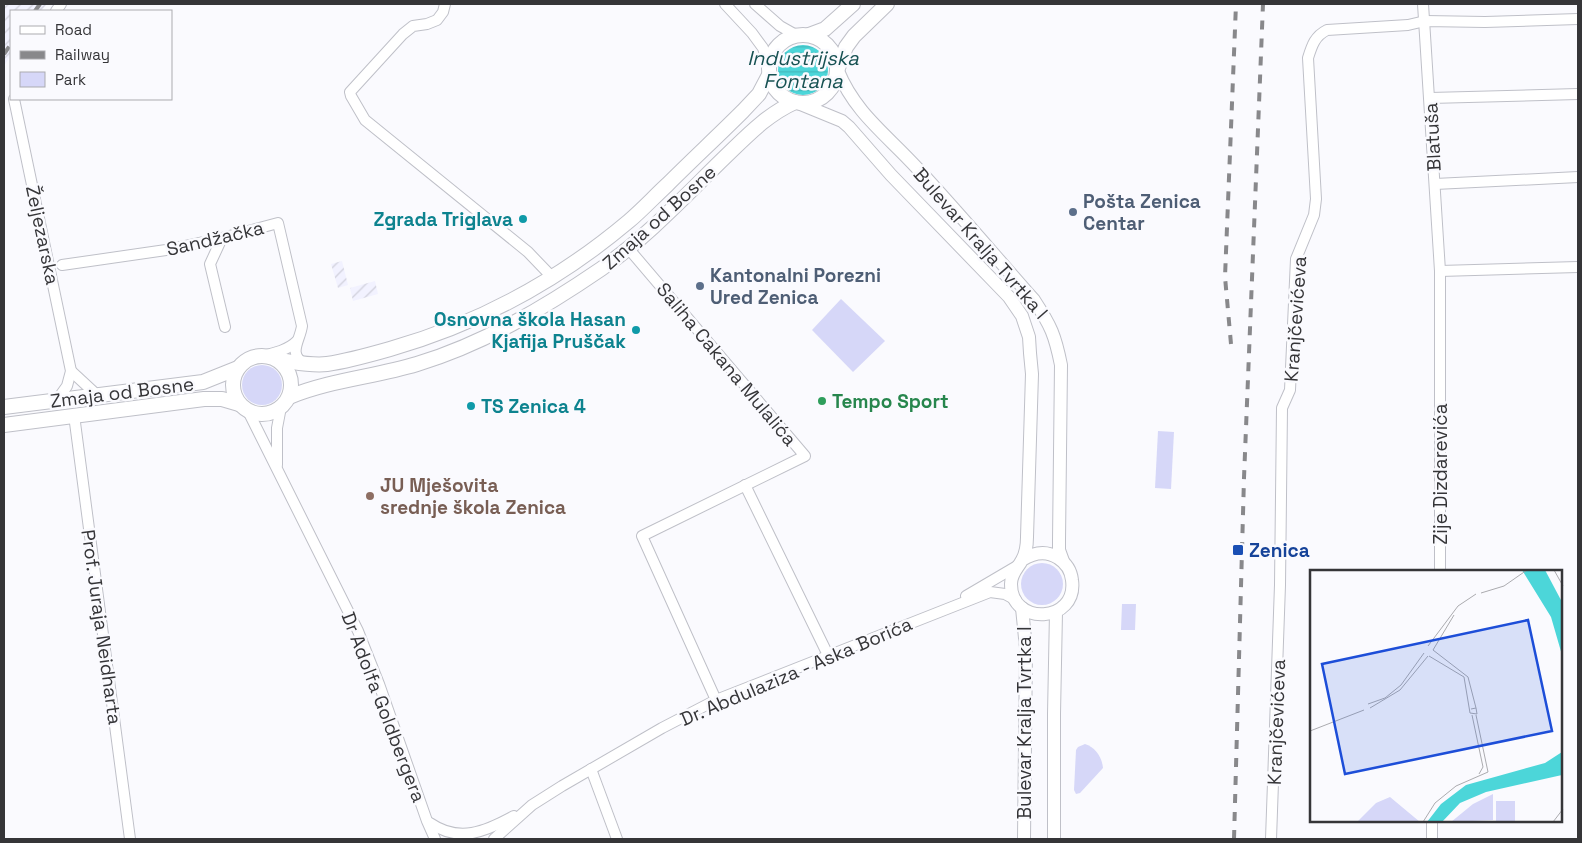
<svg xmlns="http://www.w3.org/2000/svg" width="1582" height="843" font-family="'Space Grotesk',sans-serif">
<defs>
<pattern id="industrial-furrows" width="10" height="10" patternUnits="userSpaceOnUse" patternTransform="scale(1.25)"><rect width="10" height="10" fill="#f2f2ff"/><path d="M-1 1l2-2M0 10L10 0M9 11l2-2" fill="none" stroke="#d0d0db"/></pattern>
<pattern id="water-rules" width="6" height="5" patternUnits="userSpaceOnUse" patternTransform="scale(1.25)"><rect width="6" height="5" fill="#4cd6d9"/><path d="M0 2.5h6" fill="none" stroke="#43b8bb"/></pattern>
</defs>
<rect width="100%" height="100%" fill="#fafafe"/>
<!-- industrial -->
<g fill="url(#industrial-furrows)">
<path d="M4,4H47L41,11H11V55L4,66Z"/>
<path d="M342,261L348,285L338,288L331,264Z"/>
<path d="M375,281L378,294L353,301L350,288Z"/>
</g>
<!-- green -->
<g fill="#d6d7f8">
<path d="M841,299L885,341L853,372L812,330Z"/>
<circle cx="262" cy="385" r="20"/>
<path d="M1158,431L1174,432L1171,489L1155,488Z"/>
<circle cx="1042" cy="584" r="21"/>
<path d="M1122,604H1136L1135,630H1121Z"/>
<path d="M1085,744C1095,747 1102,757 1103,768L1080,793L1076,794L1074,790L1076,750L1078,747Z"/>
</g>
<!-- water -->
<circle fill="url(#water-rules)" cx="803" cy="70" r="25"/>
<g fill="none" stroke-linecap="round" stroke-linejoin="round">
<!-- minor casing -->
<g stroke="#bfc0c8" stroke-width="12">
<g id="minor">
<path d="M445,4L443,12L437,20L427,24L413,26L403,34L350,92L351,96L365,120L528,252L552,277"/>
<path d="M725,4L752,33L763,48L769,67"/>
<path d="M755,4L780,26L796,35"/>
<path d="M1423,4L1440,271V572"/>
<path d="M56,11L61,4"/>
<path d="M1430,98L1578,94"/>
<path d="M14,99L71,371L67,386L57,400"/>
<path d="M1435,184L1578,177"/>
<path d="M222,238L210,264L225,327"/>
<path d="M628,248L805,456L642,536L716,700"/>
<path d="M62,265L166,250L222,238L278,223L302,326C300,341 287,354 305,364"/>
<path d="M1440,271L1578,267"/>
<path d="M262,356C275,353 288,350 297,341"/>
<path d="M71,371L98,396"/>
<path d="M248,411L358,631L379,684L427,821L435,839"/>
<path d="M74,415L130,839"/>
<path d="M277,465V428L281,407"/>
<path d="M745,485L828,655"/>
<path d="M966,596L1017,566"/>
<path d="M591,769L617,839"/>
<path d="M430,823C459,843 485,832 514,816"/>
<path d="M494,839L532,805L562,786L662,728L716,700L990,592L1005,594L1016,600"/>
<path d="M1271,839L1280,585L1282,408L1290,390L1296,259L1314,215L1316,199L1308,58C1312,45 1315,36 1327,30L1408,25L1425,21L1485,22L1578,19"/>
<path d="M1432,839V822"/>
</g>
</g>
<!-- tertiary casing -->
<g stroke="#bfc0c8" stroke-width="14">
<g id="tertiary">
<path d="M838,71C855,113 887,135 917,168C957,211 995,256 1034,300C1051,326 1055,335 1061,365L1059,541V550L1063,561"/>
<path d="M798,103L842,121L849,127L891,175L1009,297L1022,316L1029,337L1030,353L1032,374L1027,537C1027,545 1026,553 1022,560C1018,568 1011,573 1011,584C1011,627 1078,623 1072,580C1071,571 1066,563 1058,558C1046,550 1033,553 1022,560"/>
<path d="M1022,608L1026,648L1024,839"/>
<path d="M1054,839V714L1056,612"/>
</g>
</g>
<!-- secondary casing -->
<g stroke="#bfc0c8" stroke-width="16">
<g id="secondary">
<circle cx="803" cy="69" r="34"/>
<path d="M809,35L825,29L853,4"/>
<path d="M838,68L846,47L854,36L887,4"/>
<circle cx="262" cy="385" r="29"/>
<path d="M278,360C295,362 311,366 327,364C348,361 369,355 390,349C478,324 559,280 629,221C642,210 654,197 667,185C692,160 718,136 743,111L759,94L769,75"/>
<path d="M289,397C330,380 374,377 417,364C483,344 544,308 601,269C646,238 685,196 724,158C746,137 766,115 795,102"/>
<path d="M4,407L203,382L238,368"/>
<path d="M4,425L204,399H222L239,404"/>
</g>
</g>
<!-- minor -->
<use href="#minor" stroke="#fff" stroke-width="10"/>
<!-- tertiary -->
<use href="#tertiary" stroke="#fff" stroke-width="12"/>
<!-- secondary -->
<use href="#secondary" stroke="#fff" stroke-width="14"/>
<!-- rail -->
<g stroke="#88888b" stroke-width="4" stroke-dasharray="9 9" stroke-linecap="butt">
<path d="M35,11L40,4"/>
<path d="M4,54L11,44"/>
<path d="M1231,344L1225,277L1236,4"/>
<path d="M1234,839L1244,478L1263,4"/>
</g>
</g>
<!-- markers -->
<g fill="#5c6f8a" stroke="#fafafe" stroke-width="2">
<circle cx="1073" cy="212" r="5"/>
<circle cx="700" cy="286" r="5"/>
</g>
<g fill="#0f9aa8" stroke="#fafafe" stroke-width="2">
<circle cx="523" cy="219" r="5"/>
<circle cx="636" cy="330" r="5"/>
<circle cx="471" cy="406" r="5"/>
</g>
<circle fill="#2e9e5b" stroke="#fafafe" stroke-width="2" cx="822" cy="401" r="5"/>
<circle fill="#8d6e63" stroke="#fafafe" stroke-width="2" cx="370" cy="496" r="5"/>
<rect fill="#1a4fb4" stroke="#fafafe" stroke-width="2" x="1232" y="544" width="12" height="12" rx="2.5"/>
<g text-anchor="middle" stroke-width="5" stroke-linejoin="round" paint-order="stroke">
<!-- street labels -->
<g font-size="19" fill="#353538" stroke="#fafafe">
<text transform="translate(1432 137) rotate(-93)" y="7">Blatuša</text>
<text transform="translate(659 217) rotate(-42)" y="7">Zmaja od Bosne</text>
<text transform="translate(43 235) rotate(78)" y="7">Željezarska</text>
<text transform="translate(215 238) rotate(-13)" y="7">Sandžačka</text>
<text transform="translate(981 243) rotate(49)" y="7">Bulevar Kralja Tvrtka I</text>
<text transform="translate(1295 319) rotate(-86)" y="7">Kranjčevićeva</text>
<text transform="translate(727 364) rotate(50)" y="7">Saliha Cakana Mulalića</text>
<text transform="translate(122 392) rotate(-7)" y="7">Zmaja od Bosne</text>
<text transform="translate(1440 474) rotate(-90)" y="7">Zije Dizdarevića</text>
<text transform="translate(102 627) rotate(82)" y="7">Prof. Juraja Neidharta</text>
<text transform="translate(796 671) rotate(-23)" y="7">Dr. Abdulaziza - Aska Borića</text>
<text transform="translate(384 707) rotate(69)" y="7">Dr Adolfa Goldbergera</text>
<text transform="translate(1276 722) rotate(-88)" y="7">Kranjčevićeva</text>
<text transform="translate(1024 723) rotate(-90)" y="7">Bulevar Kralja Tvrtka I</text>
</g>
<!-- service labels -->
<g font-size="19" font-weight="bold" fill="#4e5e75" stroke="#fafafe" text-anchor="start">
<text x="1083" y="208">Pošta Zenica<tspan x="1083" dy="22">Centar</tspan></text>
<text x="710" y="282">Kantonalni Porezni<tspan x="710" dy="22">Ured Zenica</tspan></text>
</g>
<!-- culture labels -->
<g font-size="19" font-weight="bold" fill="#0d838f" stroke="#fafafe" text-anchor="end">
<text x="513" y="226">Zgrada Triglava</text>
<text x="626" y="326">Osnovna škola Hasan<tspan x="626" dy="22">Kjafija Pruščak</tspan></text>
<text x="481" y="413" text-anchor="start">TS Zenica 4</text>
</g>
<!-- leisure labels -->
<g font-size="19" font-weight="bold" fill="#27864d" stroke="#fafafe" text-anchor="start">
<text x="832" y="408">Tempo Sport</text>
</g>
<!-- education labels -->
<g font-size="19" font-weight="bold" fill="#785e54" stroke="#fafafe" text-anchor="start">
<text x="380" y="492">JU Mješovita<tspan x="380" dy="22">srednje škola Zenica</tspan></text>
</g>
<!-- transit labels -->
<g font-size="19" font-weight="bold" fill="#164399" stroke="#fafafe" text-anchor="start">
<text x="1249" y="557">Zenica</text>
</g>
<!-- water labels -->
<g font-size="20" font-style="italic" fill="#165152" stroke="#fafafe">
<text x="803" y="65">Industrijska<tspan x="803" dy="23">Fontana</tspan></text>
</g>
</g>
<!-- overview -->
<g transform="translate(1310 570)">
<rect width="252" height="252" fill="#fafafe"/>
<path d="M183,224V250L141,252L163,234ZM80,227L110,252H47L66,233ZM186,231H205V252H186Z" fill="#d6d7f8"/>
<path d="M212,0H235L252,32V85L241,47ZM252,182V205L176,222L150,233L132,252H117L131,234L156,215L235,193Z" fill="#4cd6d9"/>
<path fill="none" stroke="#ababaf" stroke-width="1" d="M244,0L253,16M171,23L194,16L217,0M118,76L148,36L166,24M123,80L158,107L166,138M123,80L144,45M119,86L154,107L160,143L167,144L166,138L161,139M58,134L75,128L91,115L114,83M60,138L90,120L118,86M162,145L173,197L169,204M0,161L54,140M113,252L125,233L146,216L178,202L166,145M243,252L253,239"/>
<path fill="#1d4ed8" fill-opacity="0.15" stroke="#1d4ed8" stroke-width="2.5" d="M218,50L242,161L35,204L12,94Z"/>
<rect width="252" height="252" fill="none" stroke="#353538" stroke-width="2.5"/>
</g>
<!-- border -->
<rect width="1582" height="843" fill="none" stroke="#353538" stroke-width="10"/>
<!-- legend -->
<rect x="10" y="10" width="162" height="90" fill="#fafafe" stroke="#ababaf"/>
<rect x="20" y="26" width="25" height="8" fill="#ffffff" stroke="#ababaf"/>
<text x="55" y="35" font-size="15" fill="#353538">Road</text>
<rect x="20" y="51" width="25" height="8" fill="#88888b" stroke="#ababaf"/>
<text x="55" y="60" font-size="15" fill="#353538">Railway</text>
<rect x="20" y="72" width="25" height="15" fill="#d6d7f8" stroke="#ababaf"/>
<text x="55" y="85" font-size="15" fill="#353538">Park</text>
</svg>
